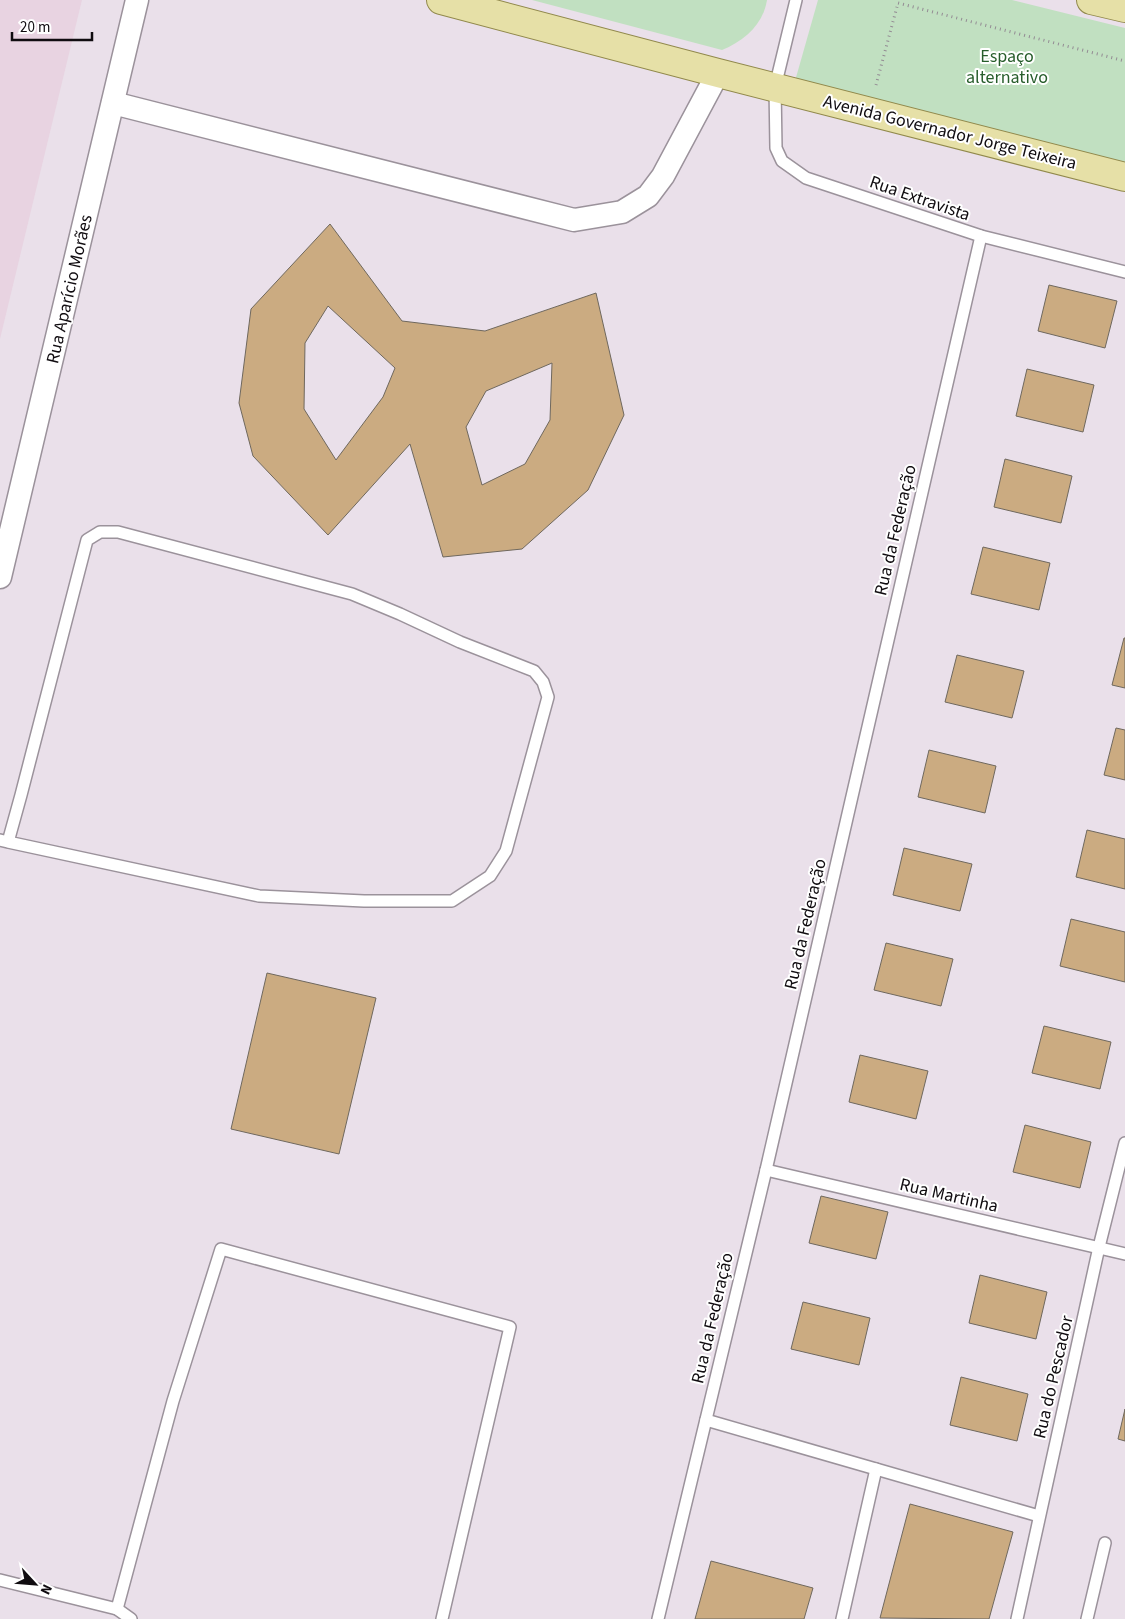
<svg xmlns="http://www.w3.org/2000/svg" width="1125" height="1619" font-family="'Source Sans 3',sans-serif">
<rect width="100%" height="100%" fill="#eae0ea"/>
<!-- medical -->
<path fill="#e8d3e1" d="M0,0H82L0,339Z"/>
<!-- green -->
<g fill="#c1e0c1">
<path d="M532,0H767C763,25 744,41 722,50Z"/>
<path d="M818,0H1012L1125,28V162L795,81Z"/>
</g>
<!-- building -->
<g fill="#cbab81" stroke="#6f685e" fill-rule="evenodd">
<path d="M330,224L402,321L485,331L596,293L624,415L588,490L522,549L443,557L410,444L328,535L253,456L239,403L251,309ZM328,306L395,368L383,397L336,460L304,409L305,343ZM552,363L550,420L525,464L482,485L466,427L486,391Z"/>
<path d="M1049,285L1117,301L1105,348L1038,331Z"/>
<path d="M1027,369L1094,385L1083,432L1016,416Z"/>
<path d="M1005,459L1072,476L1061,523L994,507Z"/>
<path d="M983,547L1050,563L1039,610L971,594Z"/>
<path d="M1124,638H1125V688L1112,685Z"/>
<path d="M957,655L1024,671L1012,718L945,702Z"/>
<path d="M1116,728L1125,730V780L1104,775Z"/>
<path d="M929,750L996,766L985,813L918,797Z"/>
<path d="M1087,830L1125,839V889L1076,877Z"/>
<path d="M904,848L972,864L960,911L893,895Z"/>
<path d="M1071,919L1125,932V982L1060,966Z"/>
<path d="M886,943L953,959L941,1006L874,990Z"/>
<path d="M267,973L376,998L339,1154L231,1129Z"/>
<path d="M1044,1026L1111,1042L1100,1089L1032,1073Z"/>
<path d="M860,1055L928,1071L916,1119L849,1102Z"/>
<path d="M1025,1125L1091,1142L1080,1188L1013,1172Z"/>
<path d="M821,1196L888,1212L876,1259L809,1243Z"/>
<path d="M980,1275L1047,1292L1036,1339L969,1323Z"/>
<path d="M803,1302L870,1318L859,1365L791,1349Z"/>
<path d="M961,1377L1028,1394L1017,1441L950,1425Z"/>
<path d="M1125,1409V1441L1118,1439Z"/>
<path d="M910,1504L1013,1532L989,1619L880,1618Z"/>
<path d="M711,1561L813,1588L804,1619H695Z"/>
</g>
<g fill="none" stroke-linecap="round" stroke-linejoin="round">
<!-- lane casing -->
<g stroke="#9b929b" stroke-width="14">
<g id="lane">
<path d="M796,0L775,87L776,148L782,161L806,178L981,236L1125,272"/>
<path d="M0,840L8,842L21,795L87,540L100,532H118L352,594L400,614L460,642L534,671L543,682L548,697L506,851L490,876L452,901H364L259,896L8,842"/>
<path d="M766,1170L1125,1254"/>
<path d="M706,1420L1039,1516"/>
<path d="M0,1580L117,1609L131,1619"/>
<path d="M117,1609L173,1401L221,1249L510,1327L442,1619"/>
<path d="M658,1619L766,1170L981,236"/>
<path d="M842,1619L876,1469"/>
<path d="M1017,1619L1099,1247L1125,1143"/>
<path d="M1087,1619L1105,1543"/>
</g>
</g>
<!-- street casing -->
<g stroke="#9b929b" stroke-width="25">
<g id="street">
<path d="M113,103L574,220L622,212L648,196L663,176L718,73"/>
<path d="M0,577L137,0"/>
</g>
</g>
<!-- primary casing -->
<g stroke="#91894c" stroke-width="30">
<g id="primary">
<path d="M441,0L718,73L1125,177"/>
<path d="M1091,0L1125,8"/>
</g>
</g>
<!-- path -->
<path stroke="#938b93" stroke-width="3" stroke-dasharray="1 4" stroke-linecap="butt" d="M876,85L898,3L1125,61"/>
<!-- lane -->
<use href="#lane" stroke="#fff" stroke-width="11"/>
<!-- street -->
<use href="#street" stroke="#fff" stroke-width="22"/>
<!-- primary -->
<use href="#primary" stroke="#e6e0a7" stroke-width="28"/>
</g>
<g text-anchor="middle" stroke-width="4" stroke-linejoin="round" paint-order="stroke">
<!-- park labels -->
<g font-size="18" fill="#275d2b" stroke="#fff">
<text x="1007" y="62">Espaço<tspan x="1007" dy="21">alternativo</tspan></text>
</g>
<!-- street labels -->
<g font-size="18" fill="#100c10" stroke="#fff">
<text transform="translate(950 132) rotate(14)" y="6">Avenida Governador Jorge Teixeira</text>
<text transform="translate(920 198) rotate(19)" y="6">Rua Extravista</text>
<text transform="translate(69 289) rotate(-77)" y="6">Rua Aparício Morães</text>
<text transform="translate(895 530) rotate(-77)" y="6">Rua da Federação</text>
<text transform="translate(805 924) rotate(-77)" y="6">Rua da Federação</text>
<text transform="translate(949 1195) rotate(13)" y="6">Rua Martinha</text>
<text transform="translate(712 1318) rotate(-77)" y="6">Rua da Federação</text>
<text transform="translate(1053 1377) rotate(-77)" y="6">Rua do Pescador</text>
</g>
</g>
<!-- north arrow -->
<g transform="translate(35 1584) rotate(116)" stroke="#ffffff" stroke-width="4" paint-order="stroke">
<path d="M0-4L9 19L0 12L-9 19Z" fill="#100c10"/>
<text y="-8" font-size="14" font-weight="bold" text-anchor="middle" fill="#100c10">N</text>
</g>
<!-- scale -->
<path d="M12 32v8h80v-8" fill="none" stroke="#100c10" stroke-width="2.5"/>
<text x="20" y="32" font-size="15" fill="#100c10" stroke="#ffffff" stroke-width="4" paint-order="stroke">20 m</text>
</svg>
